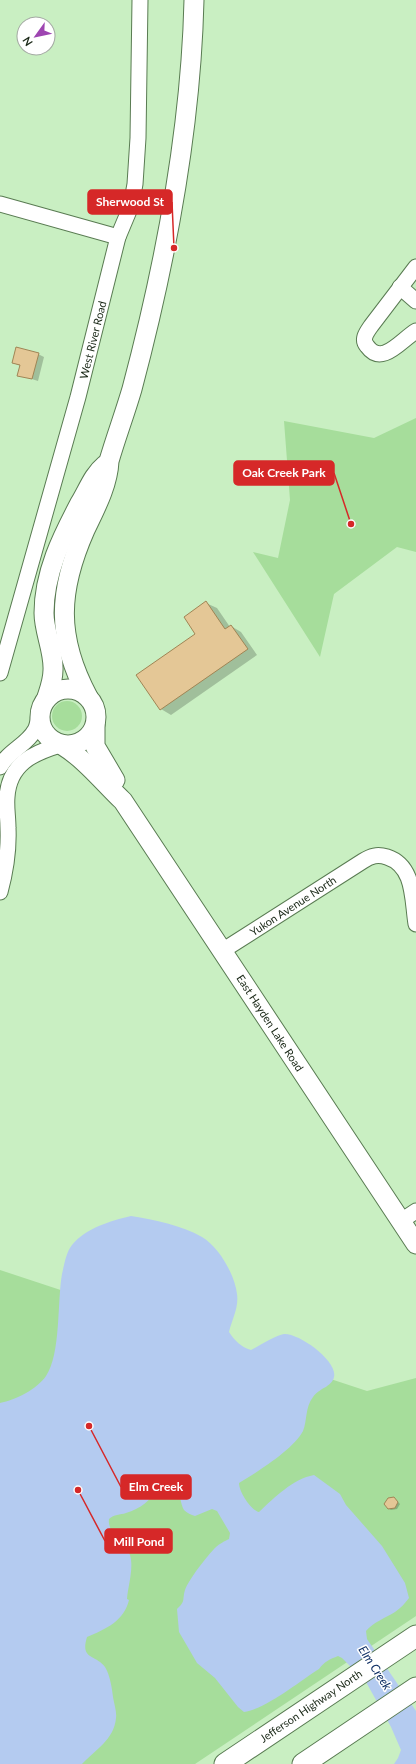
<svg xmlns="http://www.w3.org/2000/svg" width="416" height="1764" font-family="Lato,sans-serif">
<rect width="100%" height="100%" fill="#c9efc2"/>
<!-- green -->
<g fill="#a6dd9b">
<path d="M416,418V552L397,547L334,594L320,657L253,552L278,558L290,500L284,421L374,438Z"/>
<circle cx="67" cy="716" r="15"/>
<path d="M0,1270L367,1391L416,1378V1616L195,1764H0Z"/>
</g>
<!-- water -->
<path fill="#b4cbf0" d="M131,1216C155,1220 181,1225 202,1237C219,1247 235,1275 237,1294C239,1308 232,1319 229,1332C235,1341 241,1347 251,1350C259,1346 276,1335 284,1334C299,1333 338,1361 334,1377C332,1387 319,1388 313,1397C305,1407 307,1422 303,1431C294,1449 256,1473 239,1483C239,1492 251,1510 259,1512C275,1497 293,1479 314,1475L340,1494L346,1505L382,1546L405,1583L409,1598C405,1603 401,1608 395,1612C385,1618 374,1622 366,1631L367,1639L416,1711V1764H394L398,1758L401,1750L391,1727L366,1682L342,1658L338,1656C330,1659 324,1662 319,1669C300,1681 266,1709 244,1712L238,1707L215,1678L197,1663L179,1632L177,1609C186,1601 182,1600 185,1590C189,1579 207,1556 216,1547C219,1544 225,1541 229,1539L230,1533L217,1511L212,1509L195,1516C191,1515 187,1513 184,1510C181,1505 181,1499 179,1495C174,1487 165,1483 157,1487C152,1500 140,1509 126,1513C120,1515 114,1514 109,1519C107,1534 125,1542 130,1555C134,1568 128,1586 127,1599L129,1600C124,1621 106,1629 87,1637C80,1660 95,1654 105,1667C110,1675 112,1688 113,1697C114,1704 117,1712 116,1718C114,1740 95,1750 82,1764H0V1403C16,1400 37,1389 46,1376C61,1354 57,1302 62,1274C64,1266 66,1252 72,1245C86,1228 110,1221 131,1216Z"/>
<!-- shadow -->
<g fill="#0003">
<path d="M38,354L44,357L38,381L19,375L21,366L13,363Z"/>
<path d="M206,603L217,608L230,627L231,626L241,632L257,655L171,715L161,709L197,634Z"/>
<path d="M394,1498L400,1504L397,1509L391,1510L388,1508Z"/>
</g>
<!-- building -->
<g fill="#e4c796" stroke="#a08555">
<path d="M16,347L39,353L32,379L17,376L20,365L12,363Z"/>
<path d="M206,601L225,629L231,625L248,649L160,710L136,675L195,634L184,617Z"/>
<path d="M394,1497L398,1502L395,1508L388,1509L384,1504L388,1498Z"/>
</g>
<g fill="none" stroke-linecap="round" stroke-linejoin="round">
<!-- minor casing -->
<g stroke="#597b52" stroke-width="17">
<g id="minor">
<path d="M0,204L118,237"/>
<path d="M416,267L371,326C367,332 361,339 367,346C382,367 401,340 416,331"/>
<path d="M400,287L416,301"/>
<path d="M0,673L78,397L118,237L131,206L135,184L138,138L140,0"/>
<path d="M0,767C8,751 27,745 35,730C38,725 38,719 39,714"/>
<path d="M0,892C6,870 9,850 8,828C8,817 6,807 7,797C9,764 33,753 60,745"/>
<path d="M222,951L363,861C371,856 377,854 387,857C415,866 412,900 416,924"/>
<path d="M401,1221L416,1211"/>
</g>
</g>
<!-- major casing -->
<g stroke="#597b52" stroke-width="21">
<g id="major">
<circle cx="68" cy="717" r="28"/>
<path d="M47,697C50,688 53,680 53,670C54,651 44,632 44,613C44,573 62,537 80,503C88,490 93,475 105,465"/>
<path d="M88,697C56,637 58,591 85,530C95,509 108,485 109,461C116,437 125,413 132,389C165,265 191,128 194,0"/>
<path d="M95,726V746L115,780"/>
<path d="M62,745C86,760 103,782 123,801L416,1244"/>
</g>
</g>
<!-- highway casing -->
<g stroke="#597b52" stroke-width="23">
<g id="highway">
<path d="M225,1764L416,1636"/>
<path d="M303,1764L416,1688"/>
</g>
</g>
<!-- minor -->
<use href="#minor" stroke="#fff" stroke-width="15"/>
<!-- major -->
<use href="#major" stroke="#fff" stroke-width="19"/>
<!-- highway -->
<use href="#highway" stroke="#fff" stroke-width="21"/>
</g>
<g text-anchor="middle" stroke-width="3" stroke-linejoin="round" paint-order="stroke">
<!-- street labels -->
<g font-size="11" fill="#192716" stroke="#fff">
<text transform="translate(93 340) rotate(-76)" y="4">West River Road</text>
<text transform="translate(293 906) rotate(-33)" y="4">Yukon Avenue North</text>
<text transform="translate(270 1023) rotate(57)" y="4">East Hayden Lake Road</text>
<text transform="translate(311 1706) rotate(-34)" y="4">Jefferson Highway North</text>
</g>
<!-- water labels -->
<g font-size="12" font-style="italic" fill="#07285f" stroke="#fff">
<text transform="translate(375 1668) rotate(57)" y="4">Elm Creek</text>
</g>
</g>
<!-- callouts -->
<path fill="none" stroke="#d62828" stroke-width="1.5" d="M174 248L172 202M351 524L334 473M89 1426L121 1487M78 1490L105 1541"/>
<g fill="#d62828" stroke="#fff" stroke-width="1.5">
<circle cx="174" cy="248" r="4"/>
<circle cx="351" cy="524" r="4"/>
<circle cx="89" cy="1426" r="4"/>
<circle cx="78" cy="1490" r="4"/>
</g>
<g fill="#d62828" stroke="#d62828" stroke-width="1.5">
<rect x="88" y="190" width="84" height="24" rx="4"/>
<rect x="234" y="461" width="100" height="24" rx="4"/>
<rect x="121" y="1475" width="70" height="24" rx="4"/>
<rect x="105" y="1529" width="67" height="24" rx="4"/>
</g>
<g font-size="12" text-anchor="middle" font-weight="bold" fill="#fff">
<text x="130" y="206">Sherwood St</text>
<text x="284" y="477">Oak Creek Park</text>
<text x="156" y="1491">Elm Creek</text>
<text x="139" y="1546">Mill Pond</text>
</g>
<!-- north arrow -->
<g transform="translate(36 36) rotate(237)"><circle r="19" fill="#ffffff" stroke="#a3a9a2"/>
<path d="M0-3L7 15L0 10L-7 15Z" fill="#9e45b1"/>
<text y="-6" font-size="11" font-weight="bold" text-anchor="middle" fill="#192716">N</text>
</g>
</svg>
